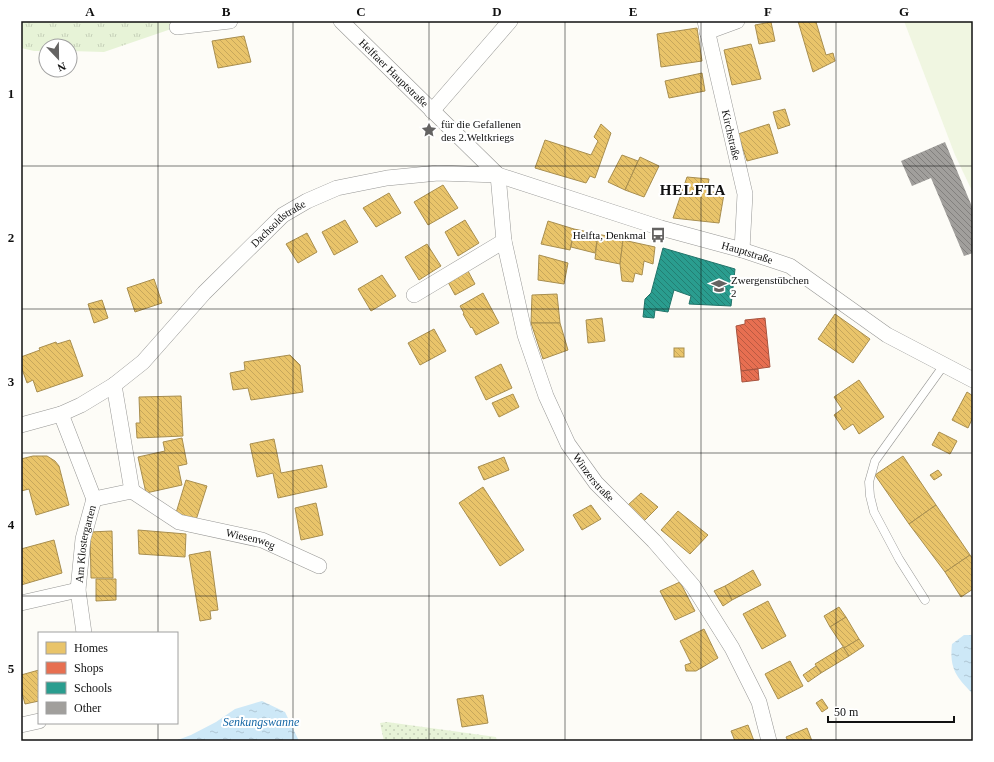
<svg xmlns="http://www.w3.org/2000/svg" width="994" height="762" font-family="'Times New Roman',serif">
<defs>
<pattern id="grass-tufts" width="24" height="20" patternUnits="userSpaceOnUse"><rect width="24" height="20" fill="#e7f3d7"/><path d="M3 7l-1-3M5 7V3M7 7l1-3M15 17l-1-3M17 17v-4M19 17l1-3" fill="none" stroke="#c5cfb8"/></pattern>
<pattern id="garden-dots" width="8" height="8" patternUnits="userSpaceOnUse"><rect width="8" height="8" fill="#e7f3d7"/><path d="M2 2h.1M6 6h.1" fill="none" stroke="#c5cfb8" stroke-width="1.8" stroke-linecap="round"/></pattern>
<pattern id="water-ripples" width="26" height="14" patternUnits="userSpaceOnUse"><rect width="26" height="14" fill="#cde8f7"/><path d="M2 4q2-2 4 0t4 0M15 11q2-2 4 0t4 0" fill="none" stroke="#afc6d3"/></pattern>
<pattern id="homes-back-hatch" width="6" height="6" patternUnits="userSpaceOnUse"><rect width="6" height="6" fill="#e9c46a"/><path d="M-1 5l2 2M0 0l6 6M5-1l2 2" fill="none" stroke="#c7a75b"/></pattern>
<pattern id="shops-back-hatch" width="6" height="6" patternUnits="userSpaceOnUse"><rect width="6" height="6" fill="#e76f51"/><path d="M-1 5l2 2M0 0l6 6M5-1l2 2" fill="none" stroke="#ba5a42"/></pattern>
<pattern id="schools-back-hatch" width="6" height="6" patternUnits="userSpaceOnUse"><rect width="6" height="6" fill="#2a9d8f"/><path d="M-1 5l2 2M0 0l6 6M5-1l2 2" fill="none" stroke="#237f73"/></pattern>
<pattern id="building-back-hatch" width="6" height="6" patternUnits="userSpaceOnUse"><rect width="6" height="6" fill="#a19f9c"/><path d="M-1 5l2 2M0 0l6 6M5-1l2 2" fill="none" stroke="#82807e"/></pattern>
</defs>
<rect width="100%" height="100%" fill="#fdfcf7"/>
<!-- grass -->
<path fill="url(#grass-tufts)" d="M21,21H173L177,27L104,52L70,51V46H46V51H34L21,48Z"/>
<!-- garden -->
<path fill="url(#garden-dots)" d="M387,722L496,737L497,741H384L380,723Z"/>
<!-- pitch -->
<path fill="#f0f6e1" d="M904,21H973V193L955,155Z"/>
<!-- water -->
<g fill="url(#water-ripples)">
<path d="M964,635H973V694C957,678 949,669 952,644Z"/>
<path d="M262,701L285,712L299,741H175L191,735L216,722L235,709Z"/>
</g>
<!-- homes -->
<g fill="url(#homes-back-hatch)" stroke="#a88e4f">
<path d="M798,21H818L816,22L826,55L833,53L835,61L813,72Z"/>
<path d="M771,22L775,41L759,44L755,25Z"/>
<path d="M697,28L702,61L661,67L657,34Z"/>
<path d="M244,36L251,62L218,68L212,41Z"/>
<path d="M751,44L761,79L732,85L724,50Z"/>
<path d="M702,73L705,91L669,98L665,81Z"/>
<path d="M785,109L790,125L778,129L773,112Z"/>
<path d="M601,124L611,133L595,178L590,176L586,183L535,168L545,140L591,155L598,141L594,137Z"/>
<path d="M769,124L778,153L747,161L738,134Z"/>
<path d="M622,155L638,161L625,190L608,182Z"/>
<path d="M640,157L659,166L644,197L625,190Z"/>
<path d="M687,177L709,179L707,191L724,194L719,223L673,218Z"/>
<path d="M443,185L458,208L428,225L414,202Z"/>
<path d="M389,193L401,213L376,227L363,208Z"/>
<path d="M345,220L358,242L334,255L322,232Z"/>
<path d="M465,220L479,243L458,256L445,232Z"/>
<path d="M548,221L574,229L570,250L541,244Z"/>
<path d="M574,229L598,234L595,253L571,247Z"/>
<path d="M307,233L317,252L298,263L286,244Z"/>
<path d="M598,234L623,240L620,264L595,259Z"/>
<path d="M623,240L655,247L653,264L644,261L642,275L635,273L633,282L622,281L620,264Z"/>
<path d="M427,244L441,266L419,280L405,257Z"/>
<path d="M539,255L568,263L564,284L538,280Z"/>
<path d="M468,271L475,284L455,295L448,282Z"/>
<path d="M382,275L396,296L371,311L358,289Z"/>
<path d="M154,279L162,303L135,312L127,288Z"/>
<path d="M483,293L499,323L476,335L472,327L471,328L463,314L464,313L460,306Z"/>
<path d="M557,294L560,323H531L532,295Z"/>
<path d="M102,300L108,318L94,323L88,304Z"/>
<path d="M835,314L870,339L853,363L818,339Z"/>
<path d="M602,318L605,341L588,343L586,320Z"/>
<path d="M531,323H560L568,350L543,359Z"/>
<path d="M434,329L446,351L420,365L408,343Z"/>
<path d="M70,340L83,376L37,392L33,380L27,383L21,366V357L40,350L39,348L56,342L57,344Z"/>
<rect x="674" y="348" width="10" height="9"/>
<path d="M290,355L300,365L303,392L251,400L248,388L233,390L230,373L245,370L244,362Z"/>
<path d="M501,364L512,388L486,400L475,377Z"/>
<path d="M859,380L884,417L859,434L853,424L844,430L834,415L842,409L834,397Z"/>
<path d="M967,392L973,396V417L968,428L952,420Z"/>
<path d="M513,394L519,407L499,417L492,403Z"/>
<path d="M181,396L183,436L137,438L136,423H140L139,397Z"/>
<path d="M939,432L957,441L950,454L932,445Z"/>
<path d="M182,438L187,464L178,466L182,485L146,493L138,457L165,451L163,442Z"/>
<path d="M274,439L281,473L322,465L327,487L278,498L273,473L257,477L250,444Z"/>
<path d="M33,456H47L55,461L59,466L69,505L36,515L29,489L21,491V459Z"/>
<path d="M903,456L936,505L909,524L875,475Z"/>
<path d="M504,457L509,470L484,480L478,467Z"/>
<path d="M938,470L942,475L934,480L930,475Z"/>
<path d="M186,480L207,486L196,520L176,513Z"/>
<path d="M483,487L524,550L500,566L459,503Z"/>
<path d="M641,493L658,507L644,521L628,505Z"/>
<path d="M316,503L323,535L301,540L295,508Z"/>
<path d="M591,505L601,519L582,530L573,515Z"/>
<path d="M936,505L970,555L945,572L909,524Z"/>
<path d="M678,511L708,535L690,554L661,530Z"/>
<path d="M138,530L186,534L185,557L139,554Z"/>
<path d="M112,531L113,578H91L90,532Z"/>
<path d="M54,540L62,573L21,585V549Z"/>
<path d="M210,551L218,610L210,611L211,619L200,621L189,555Z"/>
<path d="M970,555L973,559V589L961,597L945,572Z"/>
<path d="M753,570L761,585L732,600L725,586Z"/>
<path d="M96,579H116V600L96,601Z"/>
<path d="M680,582L695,611L675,620L660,591Z"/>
<path d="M725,586L732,600L723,606L714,591Z"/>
<path d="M768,601L786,636L762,649L743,614Z"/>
<path d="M839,607L846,617L830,627L824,616Z"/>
<path d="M846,617L859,639L844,648L830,627Z"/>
<path d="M704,629L718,658L696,671H686L685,665L691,663L680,641Z"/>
<path d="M859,639L864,646L849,656L844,648Z"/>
<path d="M843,647L849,656L821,673L815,664Z"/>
<path d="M790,661L803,686L778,699L765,674Z"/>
<path d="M816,666L821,673L808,682L803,675Z"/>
<path d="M39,670V701L25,704L21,689V675Z"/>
<path d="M483,695L488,723L462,727L457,699Z"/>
<path d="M822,699L828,708L822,712L816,703Z"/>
<path d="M748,725L754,741H735L731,731Z"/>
<path d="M807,728L812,741H788L786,737Z"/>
</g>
<!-- shops -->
<g fill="url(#shops-back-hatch)" stroke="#a7533e">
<path d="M765,318L770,367L741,371L736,326L745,324V320Z"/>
<path d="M758,369L759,380L742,382L741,371Z"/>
</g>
<!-- schools -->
<path fill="url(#schools-back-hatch)" stroke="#227369" d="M663,248L735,269L731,306L689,304L691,296L674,290L668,312L655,310L654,318L643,317L645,299L651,293Z"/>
<!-- building -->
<path fill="url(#building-back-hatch)" d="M945,142L973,209V253L964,256L931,178L912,186L901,161Z"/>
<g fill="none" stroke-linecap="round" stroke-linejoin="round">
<!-- service casing -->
<g stroke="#979795" stroke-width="9">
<path id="service" d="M925,600L899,559L874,512L870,496L869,482L875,461L944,365"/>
</g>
<!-- minor casing -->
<g stroke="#979795" stroke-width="16">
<g id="minor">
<path id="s1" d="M341,21L498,175"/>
<path id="s2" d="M705,21L745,194L742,250"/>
<path d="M177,27L230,21"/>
<path d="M707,32L737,21"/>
<path d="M432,111L510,21"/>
<path id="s3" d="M498,175L504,241L525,335L546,396L568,444L596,483L654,541L693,586L732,648L759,702L769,741"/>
<path d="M414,295L504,241"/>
<path d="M114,385L132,491"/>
<path id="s4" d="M61,414L94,499L132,491L179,522L262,540L319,566"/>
<path id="s5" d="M21,425L61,414L81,405L114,385L143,362L204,293L283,215L307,201L337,188L387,178L438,173L498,175L661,228L742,250L790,266L887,335L973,380"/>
<path d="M21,603L78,590"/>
<path id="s6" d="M84,633L78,590L83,539L94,499"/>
<path d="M21,725L39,721"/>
</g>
</g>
<!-- service -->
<use href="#service" stroke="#fffffe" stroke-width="8"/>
<!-- minor -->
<use href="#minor" stroke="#fffffe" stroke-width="15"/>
</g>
<!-- grid -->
<path fill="none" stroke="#111" stroke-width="1" stroke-opacity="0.55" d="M158,21V633M293,21V741M429,21V741M565,21V741M701,21V741M836,21V741M21,166H973M21,309H973M21,453H973M21,596H973M158,723V741"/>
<!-- icons -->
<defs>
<g id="sight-bare" transform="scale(1.2)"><path d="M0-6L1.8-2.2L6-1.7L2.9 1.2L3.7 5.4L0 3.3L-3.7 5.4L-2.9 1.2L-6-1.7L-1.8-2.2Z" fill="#646362" stroke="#fff" stroke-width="2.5" paint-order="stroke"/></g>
<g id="bus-bare" transform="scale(1.2)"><path d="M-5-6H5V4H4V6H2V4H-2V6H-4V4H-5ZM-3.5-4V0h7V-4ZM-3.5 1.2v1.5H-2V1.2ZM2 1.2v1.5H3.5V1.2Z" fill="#646362" stroke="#fff" stroke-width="2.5" paint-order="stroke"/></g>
<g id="school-bare" transform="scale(1.2)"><path d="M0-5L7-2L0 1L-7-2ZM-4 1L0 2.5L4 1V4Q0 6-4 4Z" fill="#646362" stroke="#fff" stroke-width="2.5" paint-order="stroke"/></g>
</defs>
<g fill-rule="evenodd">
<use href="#sight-bare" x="429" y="130"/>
<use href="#bus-bare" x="658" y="235"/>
<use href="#school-bare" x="719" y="286"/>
</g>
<g text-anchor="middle" stroke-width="4" stroke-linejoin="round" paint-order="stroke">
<!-- street labels -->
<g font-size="11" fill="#111" stroke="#fff">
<text dy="4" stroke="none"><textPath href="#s1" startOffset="74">Helftaer Hauptstraße</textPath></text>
<text dy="4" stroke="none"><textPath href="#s2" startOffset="117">Kirchstraße</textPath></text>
<text dy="4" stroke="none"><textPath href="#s5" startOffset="333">Dachsoldstraße</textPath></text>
<text dy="4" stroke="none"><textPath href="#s5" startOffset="826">Hauptstraße</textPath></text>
<text dy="4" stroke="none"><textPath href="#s3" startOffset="322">Winzerstraße</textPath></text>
<text dy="4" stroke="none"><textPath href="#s4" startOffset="260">Wiesenweg</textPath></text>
<text dy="4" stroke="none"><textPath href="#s6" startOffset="90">Am Klostergarten</textPath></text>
</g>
<!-- poi labels -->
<g font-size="11" fill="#111" stroke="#fff" text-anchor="start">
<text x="441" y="128">für die Gefallenen<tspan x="441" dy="13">des 2.Weltkriegs</tspan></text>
<text x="646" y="239" text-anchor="end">Helfta, Denkmal</text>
<text x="731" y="284">Zwergenstübchen<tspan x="731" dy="13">2</tspan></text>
</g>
<!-- water labels -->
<g font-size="12" font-style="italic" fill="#1768a6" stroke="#fff">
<text x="261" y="726">Senkungswanne</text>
</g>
<!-- district labels -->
<g font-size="15" font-weight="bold" letter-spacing="1" fill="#111" stroke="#fff">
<text x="693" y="195">HELFTA</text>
</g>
</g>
<!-- border -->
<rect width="994" height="762" fill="none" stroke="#ffffff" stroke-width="44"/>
<!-- legend -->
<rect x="38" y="632" width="140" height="92" fill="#ffffff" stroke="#a0a0a0"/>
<rect x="46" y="642" width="20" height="12" fill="#e9c46a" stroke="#a0a0a0"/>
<text x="74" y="652" font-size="12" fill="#111111">Homes</text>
<rect x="46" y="662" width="20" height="12" fill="#e76f51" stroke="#a0a0a0"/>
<text x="74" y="672" font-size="12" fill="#111111">Shops</text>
<rect x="46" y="682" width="20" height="12" fill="#2a9d8f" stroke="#a0a0a0"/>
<text x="74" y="692" font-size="12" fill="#111111">Schools</text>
<rect x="46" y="702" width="20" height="12" fill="#a19f9c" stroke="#a0a0a0"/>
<text x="74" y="712" font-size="12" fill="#111111">Other</text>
<!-- north arrow -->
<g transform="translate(58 58) rotate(158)"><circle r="19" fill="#ffffff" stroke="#a0a0a0"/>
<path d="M0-3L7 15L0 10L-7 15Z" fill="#646362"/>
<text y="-6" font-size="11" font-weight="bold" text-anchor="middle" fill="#111111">N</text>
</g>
<!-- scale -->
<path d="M828 716v6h126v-6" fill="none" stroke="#111111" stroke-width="2"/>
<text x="834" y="716" font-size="12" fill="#111111" stroke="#ffffff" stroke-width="3" paint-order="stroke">50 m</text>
<rect x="22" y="22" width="950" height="718" fill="none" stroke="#111" stroke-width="1.5"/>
<g font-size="13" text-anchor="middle" font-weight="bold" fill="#111">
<text x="90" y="16">A</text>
<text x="226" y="16">B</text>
<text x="361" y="16">C</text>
<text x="497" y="16">D</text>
<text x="633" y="16">E</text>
<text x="768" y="16">F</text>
<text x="904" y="16">G</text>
<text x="11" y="98">1</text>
<text x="11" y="242">2</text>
<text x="11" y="386">3</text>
<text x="11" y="529">4</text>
<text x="11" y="673">5</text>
</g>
</svg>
